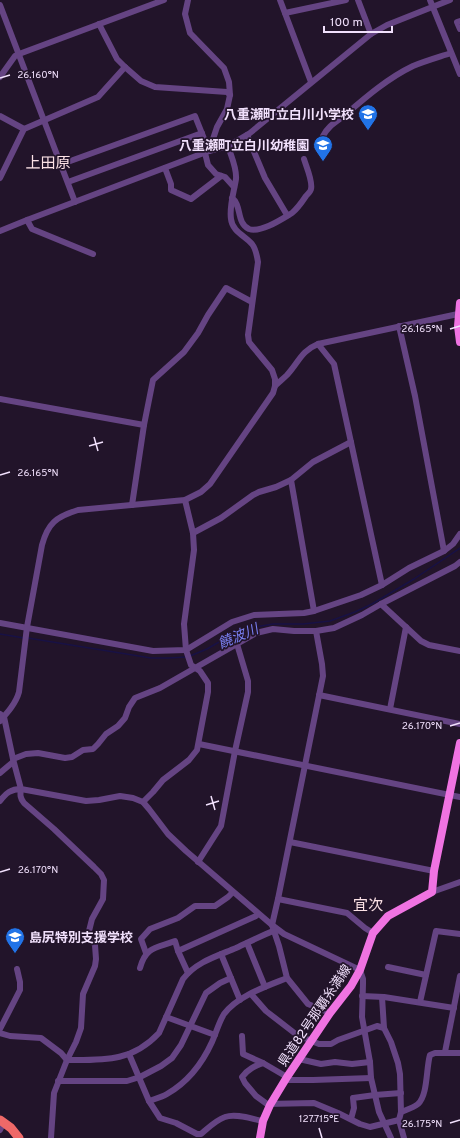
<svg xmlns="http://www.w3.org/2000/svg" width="460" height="1138" font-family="Overpass,'Noto Sans JP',sans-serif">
<rect width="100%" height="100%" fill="#22142a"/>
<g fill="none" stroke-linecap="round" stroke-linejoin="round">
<!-- stream -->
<g stroke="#181145" stroke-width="1.5">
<path d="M0,634L24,638"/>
<path d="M28,638L151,658H168L186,657"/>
<path d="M190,656L207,649L231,635L250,628L273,624H303L330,621L355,612L372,604L414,579L460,548"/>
</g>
<!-- minor -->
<g stroke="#654483" stroke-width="6">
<path d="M188,0L185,14L190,33L224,68L229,82L230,95L227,109L217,127L209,151"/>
<path d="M280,0L311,82"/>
<path d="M358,0L371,34"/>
<path d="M430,0L460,74"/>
<path d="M0,5L75,202"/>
<path d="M285,13L346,0"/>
<path d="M460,21L457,22L460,29"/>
<path d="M99,24L117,59L125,67L141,81L155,87L227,92L230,95"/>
<path d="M0,77L15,56L19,54L164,0"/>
<path d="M0,116L24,129"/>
<path d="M247,135L265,178L287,215"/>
<path d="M323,136C328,126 336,122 345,115C366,97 388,78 413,66C425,61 439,57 451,53"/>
<path d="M205,153L208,165L216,174L225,177L234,187"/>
<path d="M62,164L195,116L209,151"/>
<path d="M165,168L171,184V190L191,199L221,176"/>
<path d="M0,178L24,129L98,97L125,67"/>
<path d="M68,182L202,133"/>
<path d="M232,198C242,205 236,223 249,229C261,233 282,219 292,213C297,209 302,202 306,196C308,194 311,191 311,189C313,181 306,166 304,159"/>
<path d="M27,220L32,229L93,254"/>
<path d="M0,231L27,220L209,151L228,146L250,133L371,34L387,25L450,0"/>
<path d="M399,326L415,396L444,551"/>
<path d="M318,344L334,364L382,585"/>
<path d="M275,386C279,382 283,379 287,375C299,362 301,351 318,344L458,314"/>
<path d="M0,399L144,425"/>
<path d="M291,480L314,611"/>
<path d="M132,505L144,425L153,380L184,352L198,333L208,315L226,288L252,302"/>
<path d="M193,533L221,518L253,495L259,492L276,487L291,480L313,462L351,442"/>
<path d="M381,604L421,641L429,645L460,651"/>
<path d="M0,623L153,651L186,650L232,622L254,615L304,613L314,611L361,595L382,585L409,568L444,551L453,544L460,534"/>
<path d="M316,631L322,664L323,676L278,899L272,925L279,946L287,978L308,1004L330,1013"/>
<path d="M319,695L460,724"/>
<path d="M390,709L406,627"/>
<path d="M0,714L4,717L13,759L21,789L86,801L99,800L120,796L133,798L143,802L149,809L168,834L186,851L272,925L284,934L360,970L363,979V984L362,1017L370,1062L371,1078L379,1112L391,1138"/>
<path d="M0,721C8,712 16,703 19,692L27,627L42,545C48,523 56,517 78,510L185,500L201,492L210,484L273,393L275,386V379L272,370L253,347L249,342L248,335L258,262C257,256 256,249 252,244C245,236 232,231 231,219C229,206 234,192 236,179C237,168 231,156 228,146"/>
<path d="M199,744L460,797"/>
<path d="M13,759L26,754L38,753L65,758L72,757L83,750L93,749L98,744L106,734L118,726L125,718L129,707L135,698L160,688L256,633L273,629L294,631H316L334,628L362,615L381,604L455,566L460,562"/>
<path d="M0,773L13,762"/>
<path d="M0,801C6,793 11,789 21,789C20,795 20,798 24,803L54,829L94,867L101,874L104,880L103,899L92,919L89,931V935L95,945L96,959L95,966L83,994L81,1028L76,1042L67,1060L54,1093L51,1138"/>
<path d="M143,802L153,792L163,780L189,760L197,750L208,692V683L200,671L191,665L186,650L184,624L194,550L193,533L185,500"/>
<path d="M290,842L434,871"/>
<path d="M198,862L221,826L235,751L248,692V681L237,644"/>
<path d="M432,892L460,882"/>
<path d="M278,899L347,913L365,928L373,933"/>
<path d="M247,943L265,987"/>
<path d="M178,951L256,916L258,914"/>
<path d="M146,953L141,939L150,929L178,918L195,906H215L228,897L233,892"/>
<path d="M221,954L240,1000"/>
<path d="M388,967L426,975"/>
<path d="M140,968C146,946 157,948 175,941L178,951L188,973"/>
<path d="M251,994L266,1011L297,1035L319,1044H331L338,1040L377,1026L384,1028L391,1042L398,1063L400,1074L401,1112L399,1120L404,1138"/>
<path d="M362,996L384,997L454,1008"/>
<path d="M382,997L384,1028"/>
<path d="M420,1002L436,931L460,934"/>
<path d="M166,1017L215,1035"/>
<path d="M0,1029L20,990V982L17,969"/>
<path d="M0,1033L10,1036L41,1038L61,1053L67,1060C104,1060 132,1062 159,1033L183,979C196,962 217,956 236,948C249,942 261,936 273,931"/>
<path d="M242,1036L243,1054L263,1063"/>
<path d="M445,1052L460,976"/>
<path d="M129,1054L149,1101C155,1099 162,1097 167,1094C188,1082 202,1064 212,1042C216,1033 219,1022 224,1014C237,996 267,986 287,978"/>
<path d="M299,1059L321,1064L335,1062L352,1064L370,1062"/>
<path d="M287,1077L263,1063C255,1066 248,1069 242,1077L245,1083L256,1096L267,1104L314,1103L338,1113L360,1124L370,1127L399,1120"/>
<path d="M286,1080H313L371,1078"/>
<path d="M58,1081H127L140,1077L161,1066L172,1058L181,1045L206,993L220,983L231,978"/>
<path d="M149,1101L160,1118L176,1123L197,1134H201C208,1128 216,1120 225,1117C236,1113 252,1119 263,1121"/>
<path d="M401,1112C406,1110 413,1108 418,1104C428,1095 426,1068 430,1055L435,1053H460"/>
<path d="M351,1119L354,1108L353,1098L375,1095L401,1093"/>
<path d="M0,1130L4,1122"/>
</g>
<!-- major -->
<g stroke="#f073e2" stroke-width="8">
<path d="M460,303L458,326L460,342"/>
<path d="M260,1138L263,1121L270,1105L287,1077L330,1013L351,986L360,970L373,933L388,916L432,892L434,871L460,743"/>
</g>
<!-- highway -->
<path stroke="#ef6968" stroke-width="9" d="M0,1120L11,1128L19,1138"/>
</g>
<!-- ticks -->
<path fill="none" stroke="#f1e0fc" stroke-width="1.5" d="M0,78L10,75M450,329L460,326M94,437L98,451M89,446L103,442M0,475L10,472M450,726L460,723M211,796L215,810M206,805L219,801M0,872L10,869M450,1123L460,1120M319,1128L322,1138"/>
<!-- icons -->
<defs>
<g id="school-pin" transform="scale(1)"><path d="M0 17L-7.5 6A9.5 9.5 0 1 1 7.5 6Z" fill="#2173e7" stroke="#22142a"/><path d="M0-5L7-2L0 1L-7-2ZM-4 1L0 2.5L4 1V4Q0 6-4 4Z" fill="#fff"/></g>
</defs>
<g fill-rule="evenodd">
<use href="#school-pin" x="368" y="114"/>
<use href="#school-pin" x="323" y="145"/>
<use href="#school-pin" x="15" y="937"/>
</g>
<g text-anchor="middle" stroke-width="3.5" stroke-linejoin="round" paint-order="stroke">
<!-- poi labels -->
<g font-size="13" font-weight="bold" fill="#f1e0fc" stroke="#22142a" text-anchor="end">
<text x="354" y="119">八重瀬町立白川小学校</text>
<text x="309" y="150">八重瀬町立白川幼稚園</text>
<text x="29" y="942" text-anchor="start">島尻特別支援学校</text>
</g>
<!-- street labels -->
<g font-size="13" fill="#f1e0fc" stroke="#22142a">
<text transform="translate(314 1015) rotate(-56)" y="5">県道82号那覇糸満線</text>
</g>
<!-- water labels -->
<g font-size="14" font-style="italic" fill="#797ff1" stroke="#22142a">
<text transform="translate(238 636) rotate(-23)" y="5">饒波川</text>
</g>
<!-- quarter labels -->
<g font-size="15" fill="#fce2e6" stroke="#22142a">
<text x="48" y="168">上田原</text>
<text x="368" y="910">宜次</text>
</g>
</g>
<g font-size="10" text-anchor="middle" fill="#f1e0fc" stroke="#22142a" stroke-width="3.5" stroke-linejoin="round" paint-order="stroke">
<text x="38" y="78">26.160°N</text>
<text x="422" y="332">26.165°N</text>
<text x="38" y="476">26.165°N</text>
<text x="422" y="729">26.170°N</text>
<text x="38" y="873">26.170°N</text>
<text x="319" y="1122">127.715°E</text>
<text x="422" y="1127">26.175°N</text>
</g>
<!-- scale -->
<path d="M324 26v6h68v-6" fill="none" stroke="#f1e0fc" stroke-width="2"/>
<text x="330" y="26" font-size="12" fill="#f1e0fc" stroke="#22142a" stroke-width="3" paint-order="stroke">100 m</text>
</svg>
